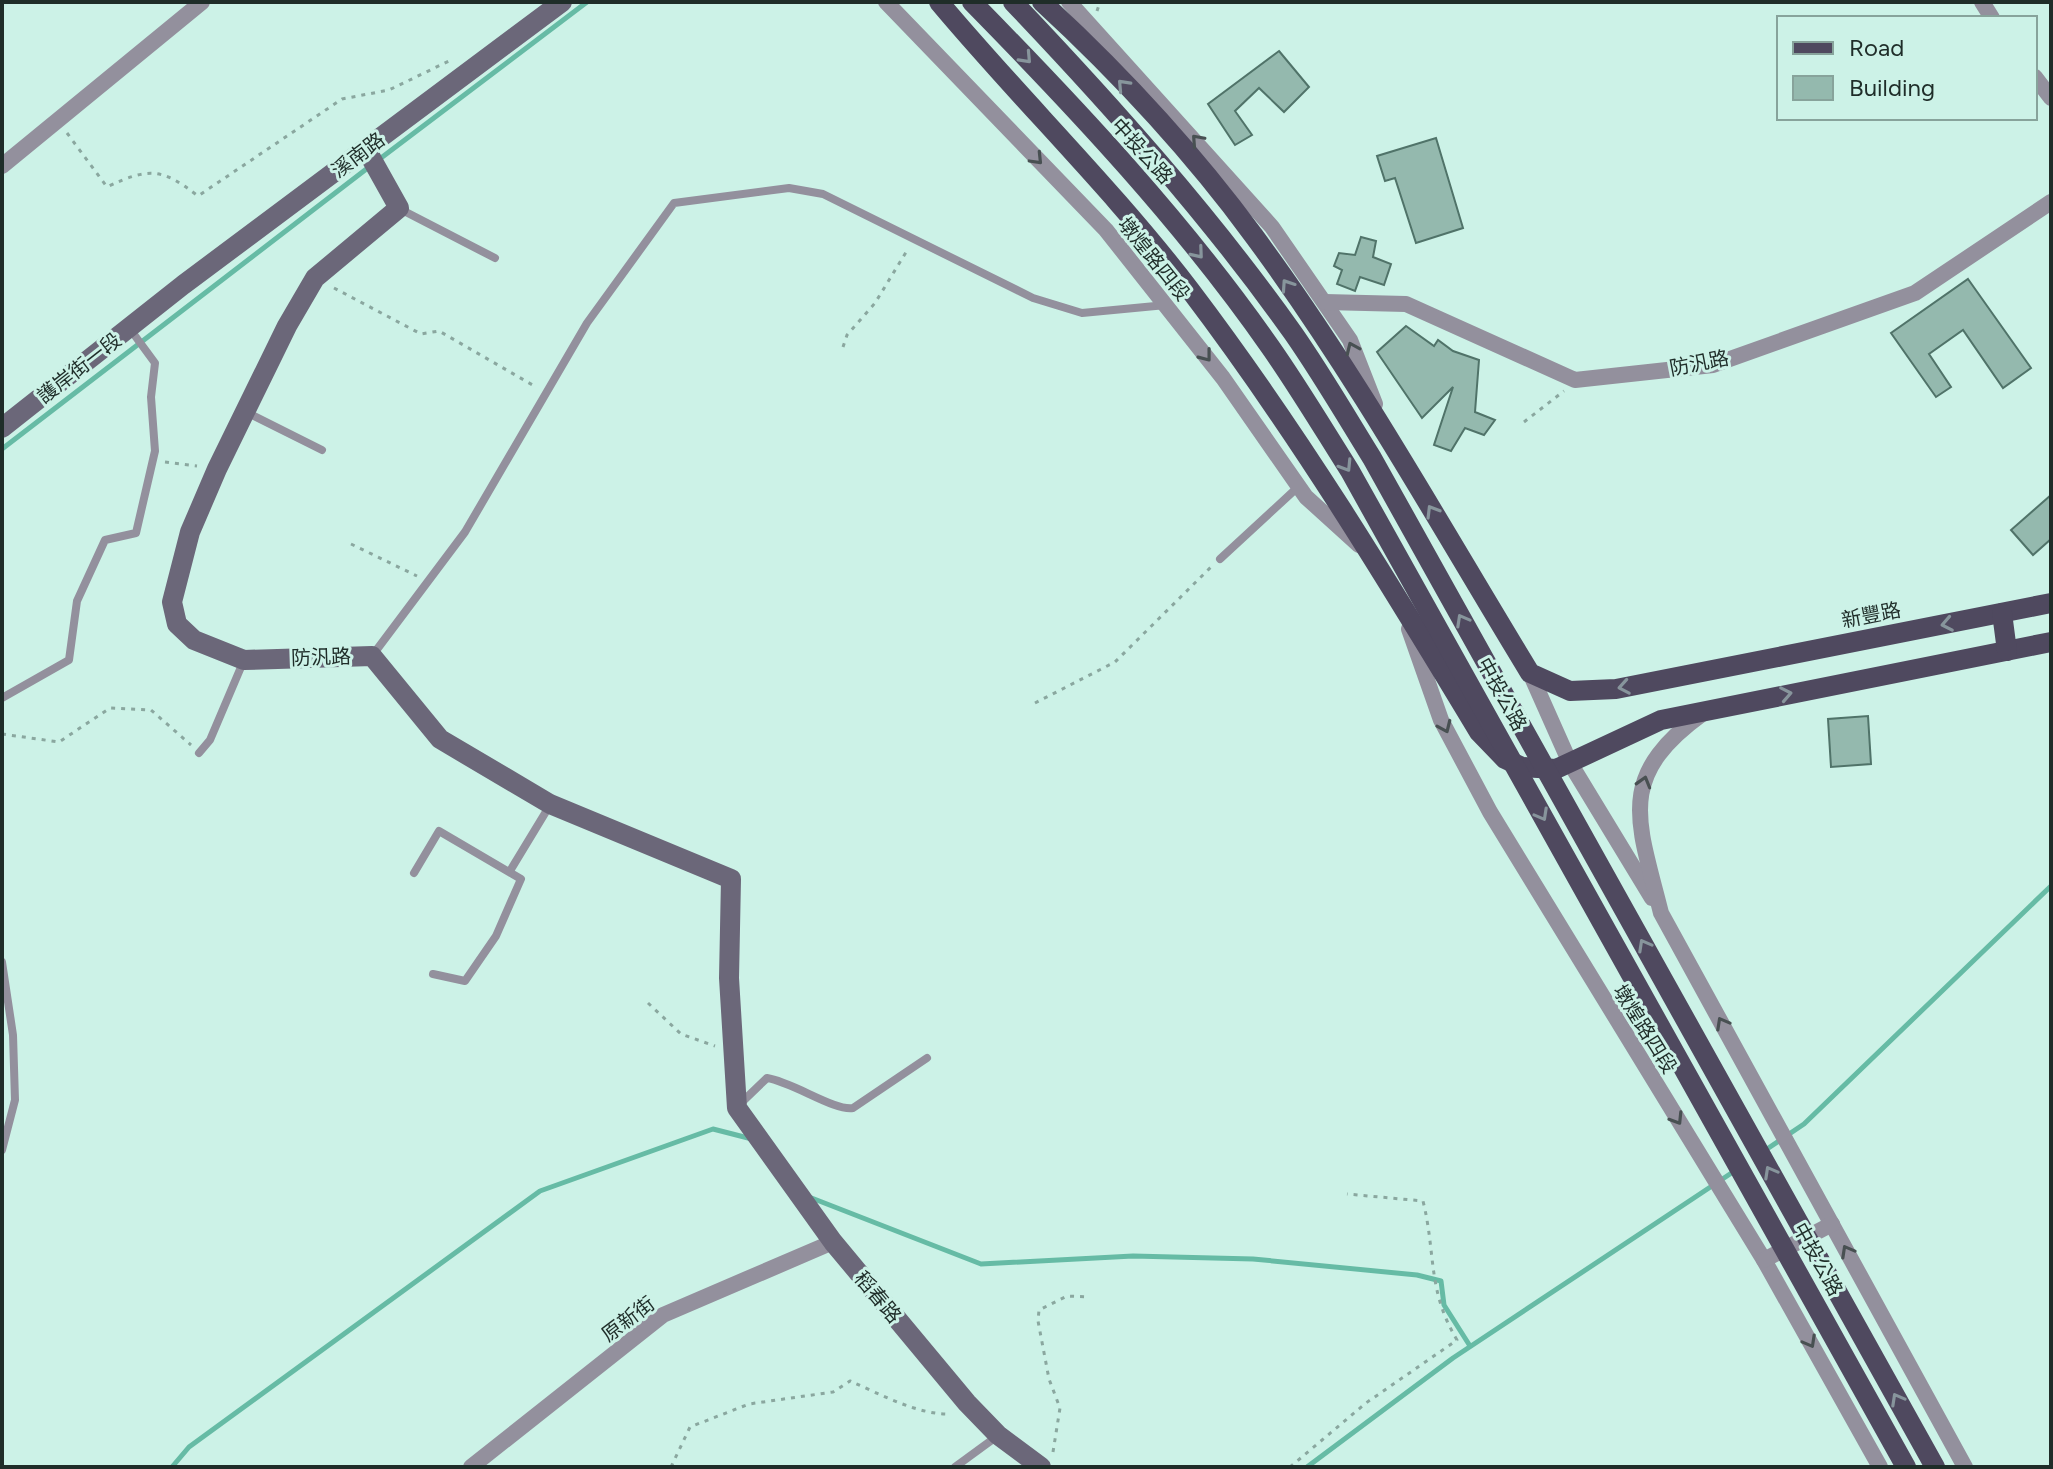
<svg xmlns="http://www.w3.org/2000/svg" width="2053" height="1469" font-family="Figtree,'Noto Sans TC',sans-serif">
<rect width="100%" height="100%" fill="#ccf2e7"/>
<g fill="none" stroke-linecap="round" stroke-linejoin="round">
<!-- stream -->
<g stroke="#66bba5" stroke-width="5">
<path d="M377,161L587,2"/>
<path d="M2,449L369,167"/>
<path d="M1764,1151L1804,1124L2051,886"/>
<path d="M809,1197L981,1264L1133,1256L1253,1259L1417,1275L1441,1281L1444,1305L1470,1346"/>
<path d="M172,1467L189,1447L540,1191L713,1129L752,1139"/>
<path d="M1307,1467L1453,1358L1736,1170"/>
</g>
</g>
<!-- building -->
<g fill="#94b9ae" stroke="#507369" stroke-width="2">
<path d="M1279,51L1309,87L1284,112L1259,88L1235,111L1252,135L1235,145L1208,104Z"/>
<path d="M1436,138L1463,228L1416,243L1395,178L1385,181L1377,156Z"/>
<path d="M1361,237L1376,241L1373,257L1391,264L1384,285L1360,277L1355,291L1337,284L1342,270L1334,266L1339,253L1355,255Z"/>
<path d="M1968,279L2031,368L2003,388L1963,330L1929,354L1951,387L1936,397L1891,333Z"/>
<path d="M1406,326L1434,346L1438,340L1453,351L1479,360L1475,412L1495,420L1484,435L1465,428L1451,451L1434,445L1453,387L1422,418L1377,352Z"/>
<path d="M2051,495V539L2033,555L2011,530Z"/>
<path d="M1868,716L1871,764L1831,767L1828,719Z"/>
</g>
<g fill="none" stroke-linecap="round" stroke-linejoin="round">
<!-- path -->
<g stroke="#8aa79f" stroke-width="3" stroke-dasharray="4 6" stroke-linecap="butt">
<path d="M1097,11L1100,2"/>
<path d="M67,133L107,187C149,167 162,168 198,196L342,99L389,90L449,61"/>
<path d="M334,288L421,334L439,331L536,387"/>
<path d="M843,347L847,335L875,303L908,249"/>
<path d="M1524,422L1564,391"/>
<path d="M165,462L197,466"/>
<path d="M351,544L417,576"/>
<path d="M1035,703L1115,662L1211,567"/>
<path d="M2,734L59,742L110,708L151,710L191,745"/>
<path d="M648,1003L681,1034L715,1046"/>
<path d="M1053,1452L1060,1408L1049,1379L1038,1321L1039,1310L1067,1296L1090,1297"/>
<path d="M671,1467L690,1427L749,1404L833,1392L850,1381C880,1394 918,1415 950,1414"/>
<path d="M1290,1467L1366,1403L1457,1340C1427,1290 1436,1253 1423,1201L1347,1194"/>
</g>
<!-- lane -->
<g stroke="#93909d" stroke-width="8">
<path d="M400,209L495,258"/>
<path d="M244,411L322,450"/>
<path d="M1220,559L1298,487"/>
<path d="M372,656L465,532L587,323L674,203L789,188L823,194L1033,298L1082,313L1166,305"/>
<path d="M2,698L69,660L77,601L105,540L136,533L155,451L151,397L155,363L130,329"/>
<path d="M199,753L210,740L244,660"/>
<path d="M510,871L550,805"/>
<path d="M414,873L439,831L521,879L496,936L465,981L433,974"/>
<path d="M2,962L13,1035L15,1100L2,1150"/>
<path d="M741,1103L767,1078C793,1082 834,1111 853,1108L927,1058"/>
<path d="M955,1467L996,1437"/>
</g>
<!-- street -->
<g stroke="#93909d" stroke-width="16">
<path d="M886,2L1106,230L1223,378L1306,497L1359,545"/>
<path d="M1069,2L1272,227L1350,340L1375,404"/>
<path d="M1982,2L1992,18"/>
<path d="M2035,77L2051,98"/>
<path d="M2,166L202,2"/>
<path d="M1325,302L1406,304L1575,380L1713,365L1915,293L2051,202"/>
<path d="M1409,629L1441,720L1490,812L1764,1260L1880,1467"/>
<path d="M1530,673L1570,763L1652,898"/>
<path d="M1702,714C1615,777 1638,821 1661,913L1965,1467"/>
<path d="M1764,1260L1832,1224"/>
<path d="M471,1467L663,1315L833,1242"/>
</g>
<!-- secondary -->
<g stroke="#6b6779" stroke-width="20">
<path d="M366,149L399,208L315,278L287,326L217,469L190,532L172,602L177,624L194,640L244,660L372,656L440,739L550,804L731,879L729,978L737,1108L833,1242L967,1403L998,1435L1041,1467"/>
<path d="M2,428L183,285L562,2"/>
</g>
<!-- primary -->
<g stroke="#4f495f" stroke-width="20">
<path d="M939,2C1021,100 1113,189 1190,290C1297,431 1388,581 1479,732L1505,759L1522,767L1556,769L1661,720L2051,642"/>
<path d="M1042,2C1118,72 1193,153 1254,236C1356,374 1441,527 1530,673L1570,691L1616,689L2051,603"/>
<path d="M2002,613L2007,651"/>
</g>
<!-- primary-bridge -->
<g stroke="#4f495f" stroke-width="20">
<path d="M972,2C1078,110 1184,223 1271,348C1299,388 1324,430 1350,471L1906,1467"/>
<path d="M1013,2C1112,106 1210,216 1293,333C1321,373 1346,416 1372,458L1935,1467"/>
</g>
</g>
<!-- one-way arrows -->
<defs><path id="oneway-chevron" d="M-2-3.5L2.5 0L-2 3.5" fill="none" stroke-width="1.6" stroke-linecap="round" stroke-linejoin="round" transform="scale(2)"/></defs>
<g stroke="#87959c">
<use href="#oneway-chevron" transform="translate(1026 58) rotate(47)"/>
<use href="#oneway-chevron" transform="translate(1123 85) rotate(-133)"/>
<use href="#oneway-chevron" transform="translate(1198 253) rotate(50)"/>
<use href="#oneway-chevron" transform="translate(1287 285) rotate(-124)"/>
<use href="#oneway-chevron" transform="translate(1346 466) rotate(58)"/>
<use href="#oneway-chevron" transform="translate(1432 511) rotate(-121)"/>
<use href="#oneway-chevron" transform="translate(1462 620) rotate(-119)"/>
<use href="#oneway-chevron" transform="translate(1947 624) rotate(169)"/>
<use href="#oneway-chevron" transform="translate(1624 687) rotate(170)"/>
<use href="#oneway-chevron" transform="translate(1786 694) rotate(-11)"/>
<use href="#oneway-chevron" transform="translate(1542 815) rotate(61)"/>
<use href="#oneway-chevron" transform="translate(1644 945) rotate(-119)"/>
<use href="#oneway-chevron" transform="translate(1770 1172) rotate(-119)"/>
<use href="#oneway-chevron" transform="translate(1897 1399) rotate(-119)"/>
</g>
<g stroke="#485052">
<use href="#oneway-chevron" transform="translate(1197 140) rotate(-132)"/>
<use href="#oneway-chevron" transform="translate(1037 159) rotate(46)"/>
<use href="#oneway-chevron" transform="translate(1352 348) rotate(-114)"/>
<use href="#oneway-chevron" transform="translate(1206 356) rotate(52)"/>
<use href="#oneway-chevron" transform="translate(1445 727) rotate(66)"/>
<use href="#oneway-chevron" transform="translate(1644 782) rotate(-74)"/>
<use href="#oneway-chevron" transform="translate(1722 1023) rotate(-119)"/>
<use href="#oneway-chevron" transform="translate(1677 1119) rotate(58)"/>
<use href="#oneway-chevron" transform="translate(1847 1251) rotate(-119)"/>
<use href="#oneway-chevron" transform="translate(1810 1342) rotate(61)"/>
</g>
<g text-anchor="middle" stroke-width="6" stroke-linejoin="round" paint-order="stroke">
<!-- street labels -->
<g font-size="20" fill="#1f2d29" stroke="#ccf2e7">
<text transform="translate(1142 151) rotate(48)" y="7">中投公路</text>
<text transform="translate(358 155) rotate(-37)" y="7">溪南路</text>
<text transform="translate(1154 259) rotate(51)" y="7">墩煌路四段</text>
<text transform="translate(1699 363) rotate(-11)" y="7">防汎路</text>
<text transform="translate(79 368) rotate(-38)" y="7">護岸街一段</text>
<text transform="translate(1871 615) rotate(-11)" y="7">新豐路</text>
<text transform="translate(321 657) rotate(-2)" y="7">防汎路</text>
<text transform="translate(1502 694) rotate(61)" y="7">中投公路</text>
<text transform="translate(1645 1029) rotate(58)" y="7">墩煌路四段</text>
<text transform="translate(1818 1259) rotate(61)" y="7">中投公路</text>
<text transform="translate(878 1297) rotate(50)" y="7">稻春路</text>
<text transform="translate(628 1319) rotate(-37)" y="7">原新街</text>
</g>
</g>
<!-- border -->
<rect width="2053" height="1469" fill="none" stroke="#1f2d29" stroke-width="8"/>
<!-- legend -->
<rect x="1777" y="16" width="260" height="104" fill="#ccf2e7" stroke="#87a39b" stroke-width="2"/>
<rect x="1793" y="42" width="40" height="12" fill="#4f495f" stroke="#87a39b" stroke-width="2"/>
<text x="1849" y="56" font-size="24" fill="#1f2d29">Road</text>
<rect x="1793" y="76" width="40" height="24" fill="#94b9ae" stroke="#87a39b" stroke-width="2"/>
<text x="1849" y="96" font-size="24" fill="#1f2d29">Building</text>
</svg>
